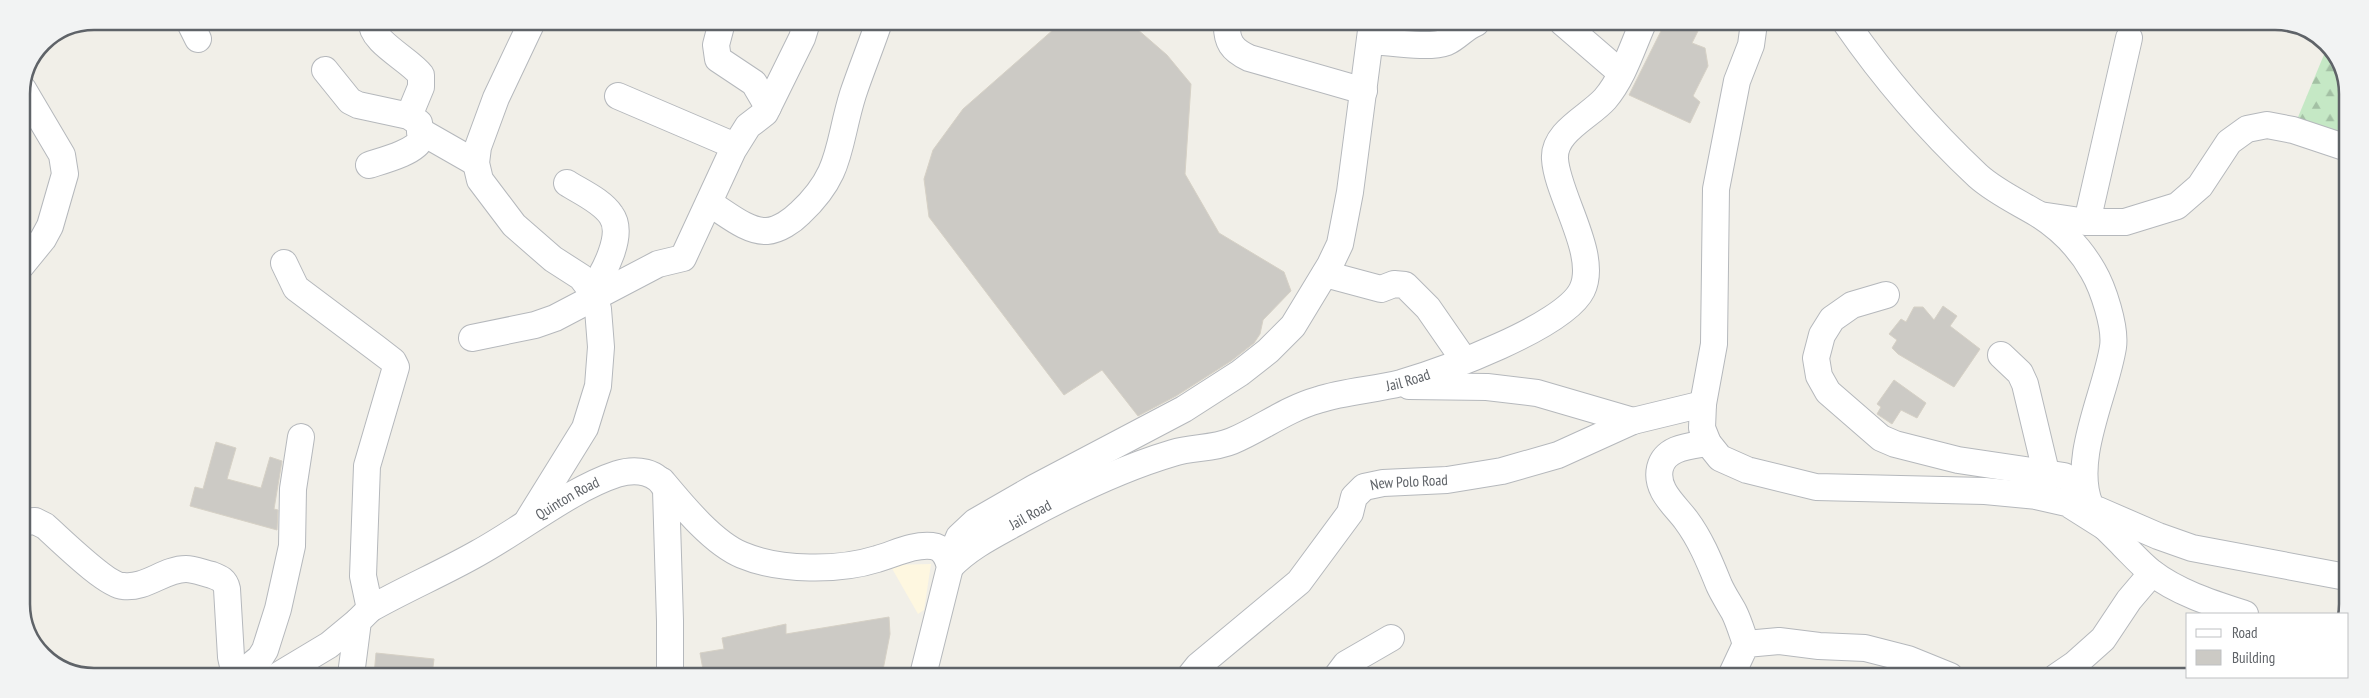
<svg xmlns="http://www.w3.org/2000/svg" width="2369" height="698" font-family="'PT Sans Narrow',sans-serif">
<defs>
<pattern id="forest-firs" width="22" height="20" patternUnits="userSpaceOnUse" patternTransform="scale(1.25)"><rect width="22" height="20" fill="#c5e8c5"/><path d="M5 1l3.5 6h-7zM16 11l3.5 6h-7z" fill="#a3c0a4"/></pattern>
</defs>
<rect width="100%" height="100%" fill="#f1efe8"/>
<!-- commercial -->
<path fill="#fef7e0" d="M931,564L924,610L918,614L890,565Z"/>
<!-- forest -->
<path fill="url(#forest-firs)" d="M2328,45L2348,89L2347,140L2296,122Z"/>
<!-- building -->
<g fill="#cccac5" stroke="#d6d1c6">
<path d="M1062,22H1129L1167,55L1191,84L1185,174L1219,233L1284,272L1291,291L1263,320L1260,334L1254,343L1231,361L1176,396L1138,416L1102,370L1064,395L929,217L924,179L933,150L963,109Z"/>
<path d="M1665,23H1702L1692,43L1705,48L1708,66L1693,96L1700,102L1690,123L1629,95Z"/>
<path d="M1943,306L1957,316L1950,326L1980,349L1954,387L1898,354L1892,348L1897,340L1889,334L1901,319L1906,322L1914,307H1923L1934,320Z"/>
<path d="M1894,380L1926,403L1917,418L1901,410L1892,424L1877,414L1881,407L1877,404Z"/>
<path d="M216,442L236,448L227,479L261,488L270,457L282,461L274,509L278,510L277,530L190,506L195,487L203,489Z"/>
<path d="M889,617L890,634L882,675H704L700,653L724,649L722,638L786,624V634Z"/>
<path d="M376,653L434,659L432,675H374Z"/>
</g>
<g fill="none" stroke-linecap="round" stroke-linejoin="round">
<!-- minor casing -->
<g stroke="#b5b8bc" stroke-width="28">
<g id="minor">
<path d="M189,21L198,39"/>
<path d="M372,22C370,41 410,60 421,75V87L409,116"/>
<path d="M722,22L716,45L718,59L754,83L768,107"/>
<path d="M1227,22C1226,42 1232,50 1249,58L1364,91"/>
<path d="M1563,23L1621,73"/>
<path d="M1754,23L1751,45L1737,81L1716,189L1714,344L1703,404L1702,428L1708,443L1720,458L1747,470L1816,487L1985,491L2036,496L2067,503L2105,527"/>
<path d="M1846,23C1884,78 1929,130 1978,176C1996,192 2018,202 2038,214C2060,228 2080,248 2093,271C2103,288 2116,327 2113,347C2106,393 2071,459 2090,505C2096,521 2112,533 2123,545C2132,554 2141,564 2151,572C2178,593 2214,604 2245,614"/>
<path d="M1370,41C1391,42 1428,49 1447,42C1458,37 1465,27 1476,23"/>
<path d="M325,70L350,101L358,105L409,116L419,123C420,128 421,135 420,140C416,152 381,161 369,165"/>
<path d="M618,96L735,146"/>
<path d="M420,131L476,163"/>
<path d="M567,183C581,192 602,201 611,215C625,234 604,274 591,290"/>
<path d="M709,203C726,213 747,232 767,231C779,230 792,221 800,213C843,173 837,145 853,94C861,70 871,46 879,22"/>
<path d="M2040,215L2087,222H2125L2177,206L2200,186L2229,142L2247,129L2267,125L2293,130L2347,148"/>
<path d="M2087,222L2129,38"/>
<path d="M284,263L296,288L376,348L393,361L396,367L367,466L363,576L370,609"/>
<path d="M21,266L43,239L50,226L65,174L62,155L23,89"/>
<path d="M1325,274L1381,289L1394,284L1405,285L1428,308L1464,360"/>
<path d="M1886,295L1852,305L1832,319L1822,335L1816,358L1819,376L1828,392L1881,438L1895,444L1958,460L2064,476L2085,487"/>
<path d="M472,338L535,325L555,318L658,264L683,258L733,150L748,126L765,113L802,38L807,22"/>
<path d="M2001,355L2020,373L2025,384L2046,472"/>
<path d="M1409,386L1487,387L1537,393L1633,421"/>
<path d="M1708,443C1690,446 1665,447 1660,468C1655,490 1675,505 1686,520C1701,540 1710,563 1719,585C1723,594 1729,603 1734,612C1739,622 1742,633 1746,644"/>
<path d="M662,481C682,505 713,543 742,555C780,571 839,571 877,559C895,554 913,544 932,546C943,547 948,558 950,567L923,675"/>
<path d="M2098,510L2158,536L2192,548L2346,577"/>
<path d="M528,520L585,428L598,386L601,347L598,309L591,290L581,277L553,259L514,225L480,180L476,163L478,147L496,98L532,22"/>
<path d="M21,522L35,521L45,526C61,540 106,585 123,586C146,589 164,569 186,569C194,569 203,573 212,575C220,578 225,580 227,589L231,657L233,666L239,674"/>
<path d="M950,558L959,537L975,522L1034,488L1184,409L1240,373L1268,351L1293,326L1330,265L1340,244L1350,192L1372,23"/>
<path id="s1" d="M950,567C970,546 996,534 1021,520C1070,493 1119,469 1173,453C1192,447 1213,449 1232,441C1261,429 1286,409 1318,400C1345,391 1374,390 1401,383C1442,371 1564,327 1582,290C1599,255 1557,195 1555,159C1553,132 1589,117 1605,99C1623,78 1632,48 1643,23"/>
<path d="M239,675L260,658L265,650L278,609L292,546L293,489L301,437"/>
<path d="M279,675L329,645L358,621"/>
<path id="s2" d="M351,675L358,621L370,609C405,589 443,573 478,553C522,529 571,489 617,474C636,468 658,471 666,490L670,621V675"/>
<path id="s3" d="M1190,676L1198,666L1299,582L1350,513L1354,497L1364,487L1383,483L1447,480L1502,471L1558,455L1633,421L1703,404"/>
<path d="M1337,676L1346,664L1391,638"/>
<path d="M1731,676L1746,644L1779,641L1819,646L1865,648L1908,659L1950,676"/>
<path d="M2056,677L2075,664L2103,639L2129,600L2152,573"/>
</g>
</g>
<!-- minor -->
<use href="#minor" stroke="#fff" stroke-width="26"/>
</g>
<g text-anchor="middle" stroke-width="4" stroke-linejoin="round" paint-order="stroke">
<!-- street labels -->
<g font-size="15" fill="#5f6368" stroke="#fff">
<text dy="5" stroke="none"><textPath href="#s1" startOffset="500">Jail Road</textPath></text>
<text dy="5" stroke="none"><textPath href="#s3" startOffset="306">New Polo Road</textPath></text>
<text dy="5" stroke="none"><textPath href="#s2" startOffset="298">Quinton Road</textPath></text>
<text dy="5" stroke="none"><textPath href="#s1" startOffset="96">Jail Road</textPath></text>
</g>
</g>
<!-- crop -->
<path d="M0 0H2369V698H0ZM94 30H2275A64 64 0 0 1 2339 94V604A64 64 0 0 1 2275 668H94A64 64 0 0 1 30 604V94A64 64 0 0 1 94 30Z" fill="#f2f3f3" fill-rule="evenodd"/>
<path fill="none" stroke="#5f6368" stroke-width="2.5" d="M94 30H2275A64 64 0 0 1 2339 94V604A64 64 0 0 1 2275 668H94A64 64 0 0 1 30 604V94A64 64 0 0 1 94 30Z"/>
<!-- legend -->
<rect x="2186" y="613" width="162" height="65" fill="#ffffff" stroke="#bfc1c3"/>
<rect x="2196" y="629" width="25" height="8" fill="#ffffff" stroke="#bfc1c3"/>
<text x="2232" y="638" font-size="15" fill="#5f6368">Road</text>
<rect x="2196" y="650" width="25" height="15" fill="#cccac5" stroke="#bfc1c3"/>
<text x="2232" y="663" font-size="15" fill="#5f6368">Building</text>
</svg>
